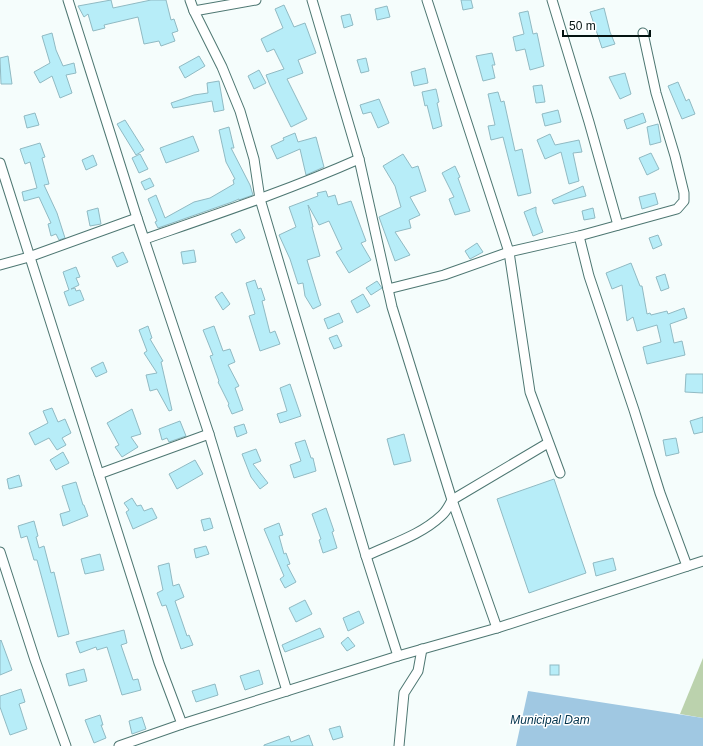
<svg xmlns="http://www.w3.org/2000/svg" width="703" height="746" font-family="Arial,sans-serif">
<rect width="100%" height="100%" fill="#f5fdfc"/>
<!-- green -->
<path fill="#bbd2ad" d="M703,658V718L680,714Z"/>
<!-- water -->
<path fill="#a0c8e2" d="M528,691L703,718V746H516Z"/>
<!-- building -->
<g fill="#b7edf8" stroke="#90bac3">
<path d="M111,0L113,8L151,0H166L171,20L174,19L178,31L172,33L175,41L161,46L159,41L144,44L138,17L104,25L105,28L93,31L88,14L84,17L78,6Z"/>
<path d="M461,0H471L473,8L463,10Z"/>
<path d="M284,5L294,27L305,23L316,53L298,60L303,73L287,79L307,119L291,127L270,85L266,75L284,69L274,49L267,52L261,39L283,28L275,9Z"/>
<path d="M387,6L390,17L377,20L375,9Z"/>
<path d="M604,8L610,32L615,44L602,48L590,12Z"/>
<path d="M528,11L533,34L537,33L544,66L530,70L525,49L516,51L513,37L524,34L519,13Z"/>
<path d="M350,14L353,25L344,28L341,16Z"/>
<path d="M52,33L56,50L63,66L74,63L76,73L66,75L72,93L60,98L52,76L40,83L34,72L50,63L42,36Z"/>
<path d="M492,53L495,65H492L495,78L483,81L476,56Z"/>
<path d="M8,56L12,84H1L0,58Z"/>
<path d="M199,56L205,66L185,78L179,67Z"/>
<path d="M366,58L369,71L361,73L357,60Z"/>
<path d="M425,68L428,83L414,86L411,72Z"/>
<path d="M259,70L266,83L254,89L248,76Z"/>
<path d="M625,73L631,94L620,99L609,77Z"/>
<path d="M219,81L224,110L214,112L212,101L173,108L171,103L194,95L208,93L207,83Z"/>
<path d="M678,82L686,101L689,99L695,114L682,119L668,86Z"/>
<path d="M542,85L545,102L536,103L533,86Z"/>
<path d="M436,89L439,102L437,103L442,126L433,129L427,105L425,106L422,92Z"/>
<path d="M498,92L501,102L504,101L515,151L522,149L531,193L518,196L503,137L491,140L488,126L495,125L488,94Z"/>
<path d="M379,99L389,123L378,128L371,112L363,114L360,105Z"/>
<path d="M558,110L561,122L545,126L542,114Z"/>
<path d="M35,113L39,125L27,128L24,116Z"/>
<path d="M643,113L646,122L627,129L624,120Z"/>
<path d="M125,120L144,150L136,155L117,124Z"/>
<path d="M658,124L661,142L650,145L647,127Z"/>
<path d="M229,127L234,148H231L250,185L253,195L239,200V199L232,202L158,228L155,222L157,221L148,199L156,195L165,218L194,202L210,198L234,184L233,180L235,179L226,162L219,130Z"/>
<path d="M295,133L298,142L316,137L324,167L306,175L300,149L277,159L271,146L284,140L283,138Z"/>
<path d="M550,134L555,145L579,140L582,152L573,153L579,181L569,184L561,152L545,159L537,140Z"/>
<path d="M193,136L199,151L166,163L160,148Z"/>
<path d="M40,143L45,157L42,158L49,184L44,185L57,213L65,238L59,240L56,234L51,236L48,224L51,223L39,197L24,201L22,192L37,188L30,162L25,164L20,149Z"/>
<path d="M651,153L659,169L647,175L639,158Z"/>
<path d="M140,154L148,169L139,173L132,158Z"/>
<path d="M403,154L412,168L418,166L426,191L410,197L420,215L409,220L411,228L395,232L410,255L395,261L379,217L401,207L395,186L383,166Z"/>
<path d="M93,155L97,165L86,170L82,160Z"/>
<path d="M455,166L460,177L458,178L470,211L455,215L449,199L454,197L442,173Z"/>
<path d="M150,178L154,186L145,190L141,182Z"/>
<path d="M583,186L586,196L554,204L552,200Z"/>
<path d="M326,191L328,197L335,195L338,205L351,201L366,241L361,243L371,260L349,273L336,252L342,249L329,221L319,225L308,205L313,227H312L320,256L307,260L319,300L321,305L313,309L305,296L303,283L298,284L290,259L279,235L296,227L289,207L318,196L317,193Z"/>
<path d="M655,193L658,204L642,209L639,197Z"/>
<path d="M536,207V212L543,232L533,236L524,212Z"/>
<path d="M98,208L101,224L90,226L87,211Z"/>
<path d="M593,208L595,218L584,220L582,211Z"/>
<path d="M240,229L245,238L236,243L231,234Z"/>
<path d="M658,235L662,245L653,249L649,238Z"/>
<path d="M477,243L483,252L470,259L465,251Z"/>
<path d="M194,250L196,262L183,264L181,252Z"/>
<path d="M123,252L128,262L117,267L112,257Z"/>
<path d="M631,263L640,286H642L647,314L650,313L651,315L667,311L668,314L684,308L687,318L670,324L674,343L682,341L685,355L647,364L643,347L661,342L657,325L637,331L633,317L627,321L622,285L612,289L606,273Z"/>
<path d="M76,267L80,277L76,278L79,285L71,289L75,288L76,291L80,290L84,300L69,306L64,292L69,290L63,272Z"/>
<path d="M665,274L669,288L661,291L656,277Z"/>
<path d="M255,280L258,289L261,288L265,300L262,301L270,333L275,331L280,344L260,351L249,316L255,314L246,283Z"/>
<path d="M377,281L382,288L371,295L366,288Z"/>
<path d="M222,292L230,304L223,310L215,297Z"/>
<path d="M363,294L370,306L357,313L351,301Z"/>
<path d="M339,313L343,322L328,329L324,319Z"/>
<path d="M148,326L152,338L150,339L163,361L161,362L172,410L169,411L157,389L150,391L146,375L157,373L144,353L147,351L139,330Z"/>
<path d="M214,326L223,351L230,349L235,362L228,365L239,386L235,388L243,410L232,414L228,405L229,404L218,382L219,381L210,356L213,355L203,330Z"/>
<path d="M337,335L342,346L334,349L329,338Z"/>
<path d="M103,362L107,372L96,377L91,368Z"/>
<path d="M686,374H703V393L685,392Z"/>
<path d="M290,384L301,416L280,423L277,414L287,411L280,388Z"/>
<path d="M52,408L58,422L65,419L71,433L62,438L66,445L57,450L49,438L35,445L29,433L48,423L43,411Z"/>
<path d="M132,409L141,434L131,437L138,447L122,457L115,447L119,445L107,423Z"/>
<path d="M703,417V432L694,434L690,421Z"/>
<path d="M180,421L186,436L169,442L167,438L162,440L159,429Z"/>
<path d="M244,424L247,433L237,437L234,427Z"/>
<path d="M404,434L411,461L394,465L387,439Z"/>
<path d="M676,438L679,453L666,456L663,440Z"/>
<path d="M305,440L311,458H313L316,471L294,478L290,465L301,461L295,443Z"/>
<path d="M256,449L261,461L253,464L268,483L260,489L251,477L242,454Z"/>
<path d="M63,452L69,463L56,470L50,460Z"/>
<path d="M195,460L203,474L177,489L169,474Z"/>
<path d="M19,475L22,486L9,489L7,479Z"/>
<path d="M554,479L586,573L529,593L497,499Z"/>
<path d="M76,482L83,505H84L88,516L63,526L60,514L70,511L62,486Z"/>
<path d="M132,498L137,506L141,505L144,511L152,508L157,518L133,529L126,512L129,510L124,503Z"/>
<path d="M326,508L334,531L332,532L337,548L323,553L319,540L321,539L312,514Z"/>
<path d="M210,518L213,528L204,531L201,520Z"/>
<path d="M34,521L38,536L36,537L39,548L44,546L51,573L54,572L69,634L58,637L37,560H34L27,536L21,538L18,526Z"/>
<path d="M279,523L283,535L279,536L284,554L286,553L290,564L287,565L296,582L285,588L280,579L284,576L264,529Z"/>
<path d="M206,546L209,554L196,558L194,549Z"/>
<path d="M100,554L104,570L85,574L81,559Z"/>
<path d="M613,558L616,570L596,576L593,563Z"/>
<path d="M169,563L173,586L179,584L184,597L175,601L187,636L189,635L193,645L181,649L166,605L162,606L157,593L163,590L158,566Z"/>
<path d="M305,600L312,614L296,622L289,608Z"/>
<path d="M359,611L364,623L348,631L343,618Z"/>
<path d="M320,628L324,637L285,652L282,645Z"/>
<path d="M124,630L127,643L121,645L133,680L138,679L141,690L122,695L107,647L97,650L96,647L80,653L76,642Z"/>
<path d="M348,637L355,646L347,651L341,643Z"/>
<path d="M1,640L12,670L0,675V641Z"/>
<rect x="550" y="665" width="9" height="10"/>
<path d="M84,669L87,681L69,686L66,674Z"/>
<path d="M259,670L263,684L245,690L240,676Z"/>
<path d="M215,684L218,695L196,702L192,691Z"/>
<path d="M21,689L25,702L19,704L27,729L10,735L0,707V696Z"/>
<path d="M100,715L103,725H101L106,738L94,743L85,720Z"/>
<path d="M142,717L146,729L132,734L129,721Z"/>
<path d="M340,726L343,737L333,740L329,729Z"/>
<path d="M309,735L313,746H264V745L289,736L291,742Z"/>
</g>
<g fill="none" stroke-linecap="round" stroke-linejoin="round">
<!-- minor casing -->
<g stroke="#4e7772" stroke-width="11">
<g id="minor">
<path d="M68,0L137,218L209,434L287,691"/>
<path d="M190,0L194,11L222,67L240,111L254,159L260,199L366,556L398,656"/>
<path d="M312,0L359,159L392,307L452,500L497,628"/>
<path d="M427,0L509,252L530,392L560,473"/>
<path d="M552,0L589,122L618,225"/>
<path d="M194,11L256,0"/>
<path d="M0,163L159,663L182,724"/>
<path d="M579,236L589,276L634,410L660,493L687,566"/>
<path d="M145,239C217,214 289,190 359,159"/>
<path d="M0,265L29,257L137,218"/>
<path d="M388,289L444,275L509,252L579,236L677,209L684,201V193L675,156L656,93L643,33"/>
<path d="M99,474L209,434"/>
<path d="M0,552L35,660L66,746"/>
<path d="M366,556C391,544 421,535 441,516C446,512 449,506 452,500L548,443"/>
<path d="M119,746L182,724L398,656L497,628L703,561"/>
<path d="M399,746L404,693L418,671L422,649"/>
</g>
</g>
<!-- minor -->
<use href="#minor" stroke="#fff" stroke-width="9"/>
</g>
<g text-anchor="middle" stroke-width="3" stroke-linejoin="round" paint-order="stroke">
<!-- water labels -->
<g font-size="12" font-style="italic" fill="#00334d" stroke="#fff">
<text x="550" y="724">Municipal Dam</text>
</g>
</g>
<!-- scale -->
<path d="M563 30v6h87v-6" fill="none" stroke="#041311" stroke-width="2"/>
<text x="569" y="30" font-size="12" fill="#041311" stroke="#ffffff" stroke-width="3" paint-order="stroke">50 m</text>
</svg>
